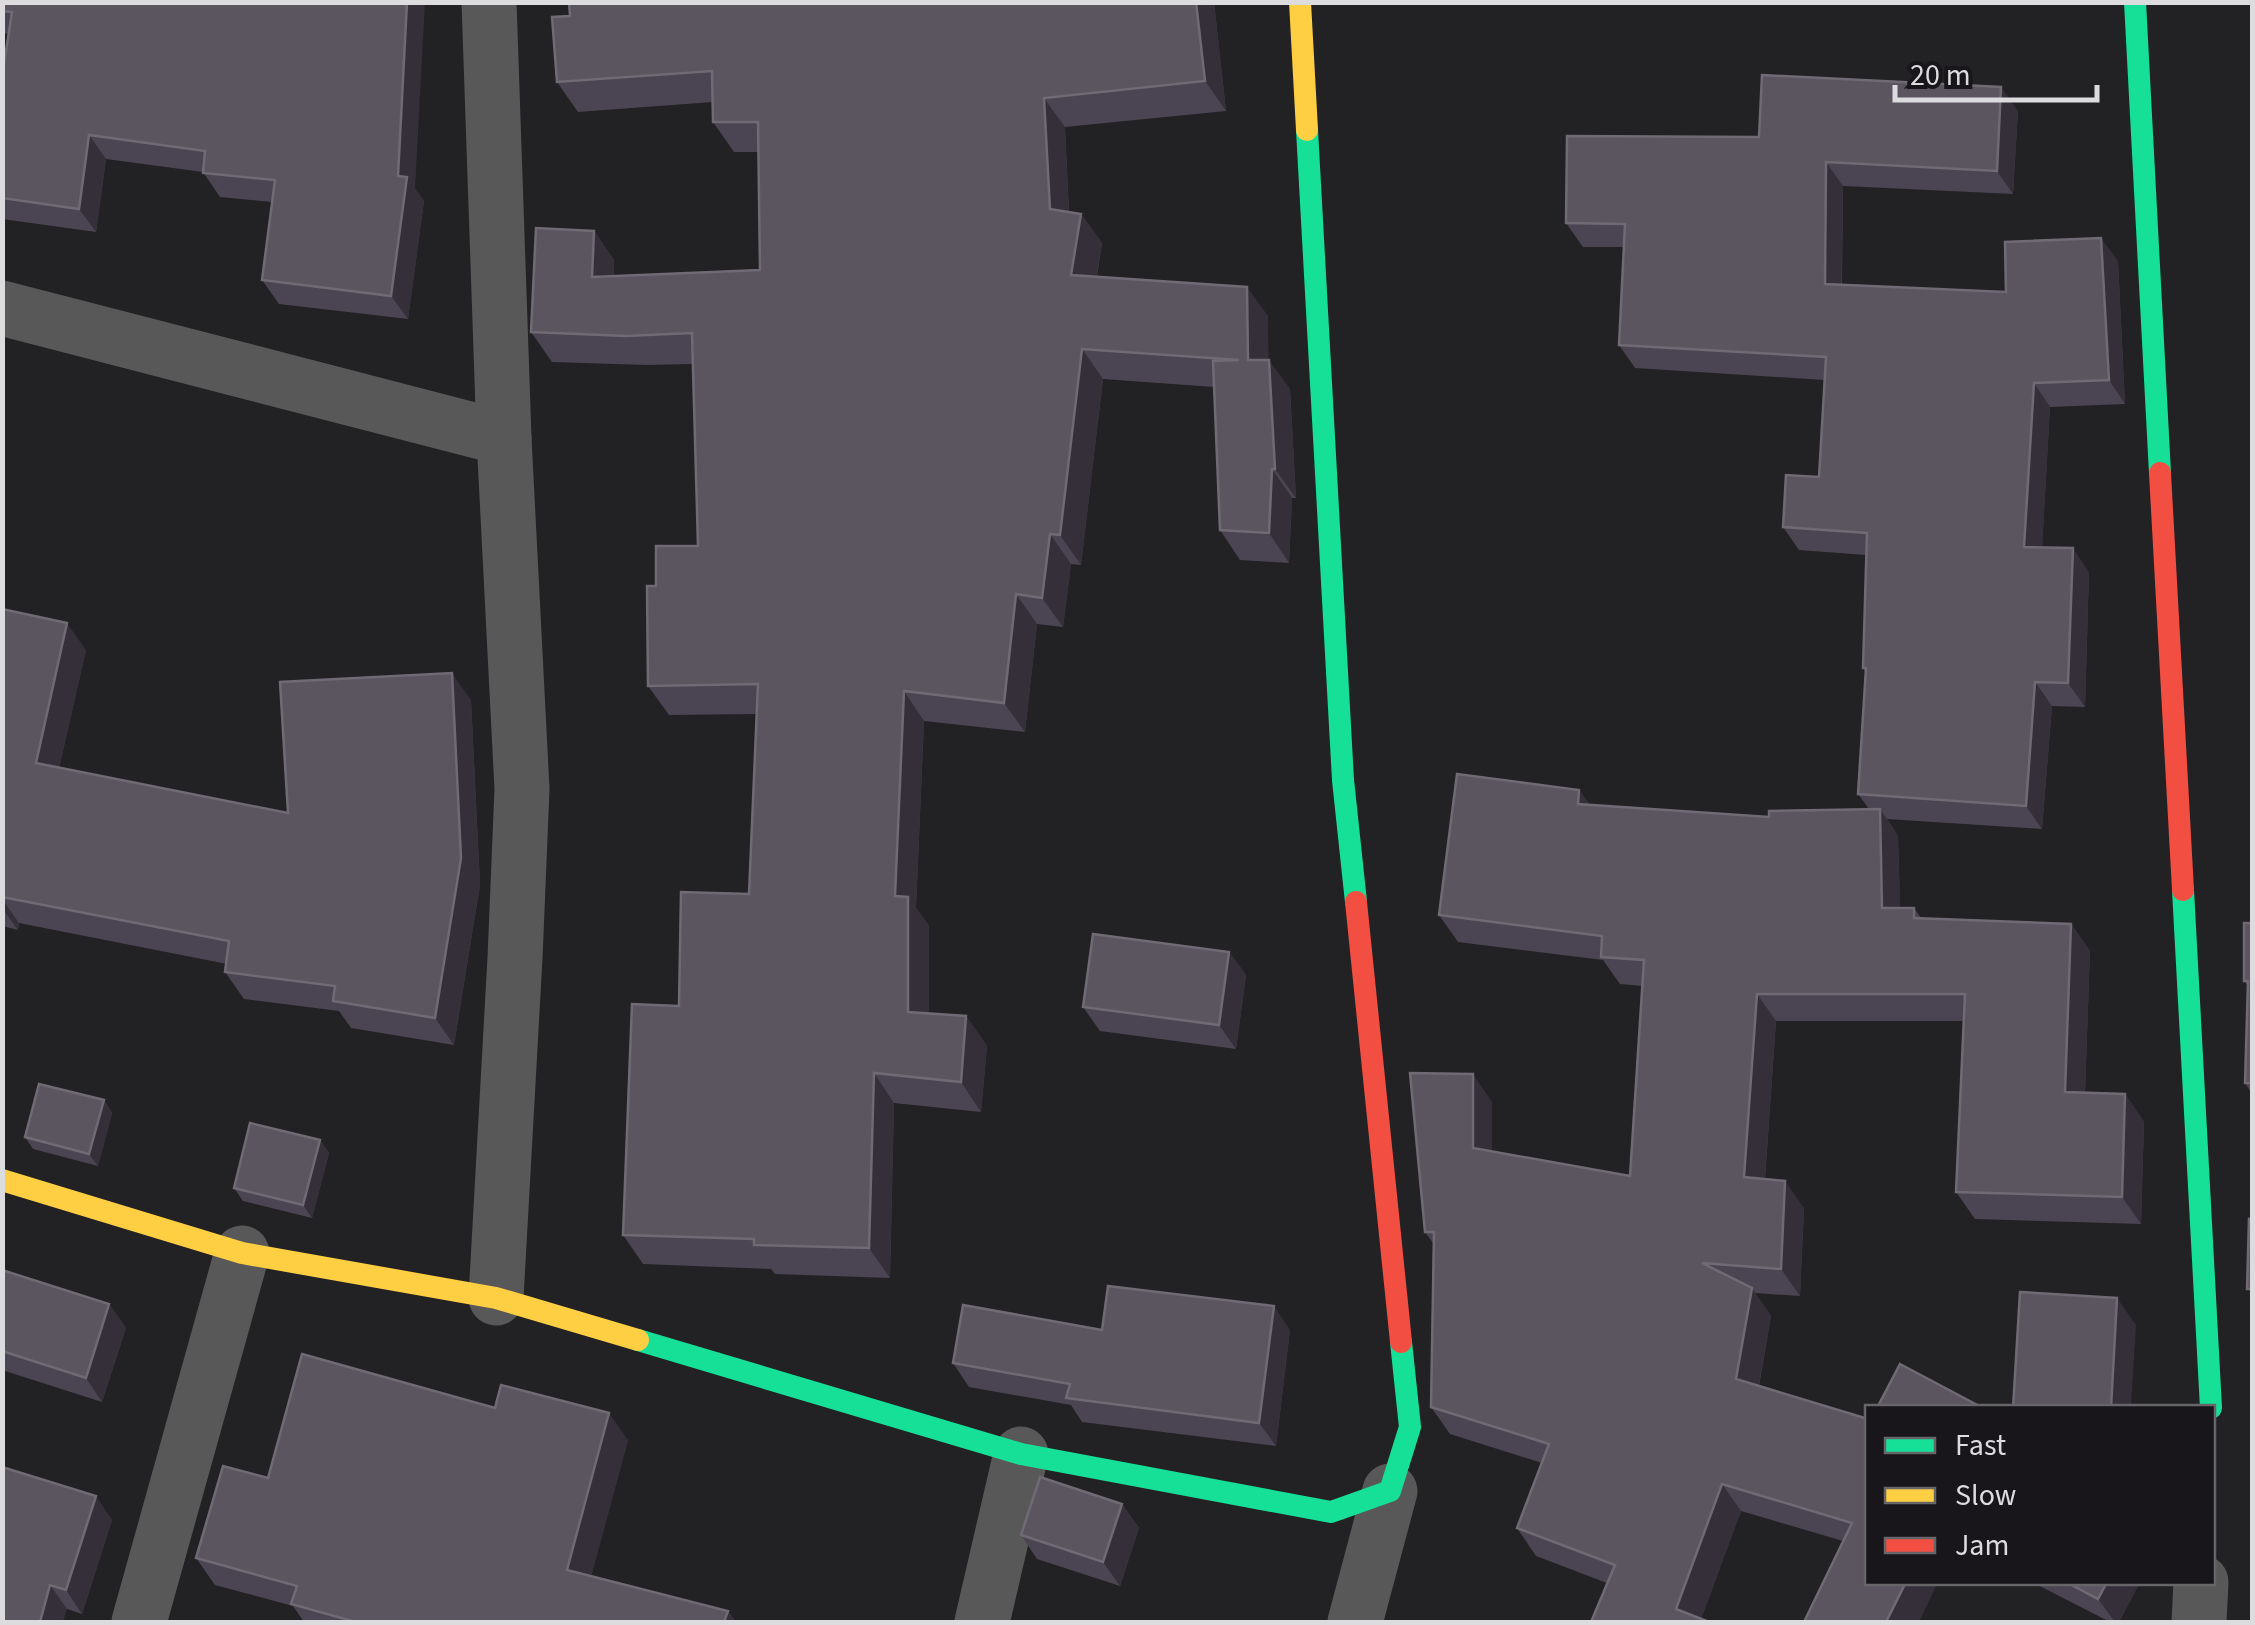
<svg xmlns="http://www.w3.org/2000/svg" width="2255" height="1625" font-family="'Source Sans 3',sans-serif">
<rect width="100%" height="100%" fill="#222123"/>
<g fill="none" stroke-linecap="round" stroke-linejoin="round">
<!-- street -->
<g stroke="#585859" stroke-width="55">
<path d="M489,2L504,438L522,789L515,958L496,1298"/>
<path d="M2,308L504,438"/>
<path d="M139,1622L242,1253"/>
<path d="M982,1622L1021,1454"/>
<path d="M1355,1622L1390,1491"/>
<path d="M2199,1622L2201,1582"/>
</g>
<!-- fast -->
<g stroke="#16e098" stroke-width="22">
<path d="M2135,2L2160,473"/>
<path d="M1307,130L1343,780L1356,902"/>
<path d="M2183,890L2211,1408"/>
<path d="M638,1340L1021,1454L1331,1512L1390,1491L1410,1427L1401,1342"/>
</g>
<!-- slow -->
<g stroke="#ffcf43" stroke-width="22">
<path d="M1300,2L1307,130"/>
<path d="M2,1180L242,1253L496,1298L638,1340"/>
</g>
<!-- jam -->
<g stroke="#f24e42" stroke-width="22">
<path d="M2160,473L2183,890"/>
<path d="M1356,902L1401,1342"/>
</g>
</g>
<!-- wall -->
<g fill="#4b4452">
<path d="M2,2L415,189L424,201L408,319L279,304L262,280L272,202L220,197L203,172L106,159L96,232L2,219V77L9,34L2,33Z"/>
<path d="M569,2H1214L1226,111L1065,127L1069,212L1081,214L1102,243L1097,276L1268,316V360L1290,389L1296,498H1292L1289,563L1240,560L1220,530L1214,387L1103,379L1081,565L1071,564L1063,627L1037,624L1025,732L924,721L916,908L929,926V1013L966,1016L987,1046L981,1112L894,1103L890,1278L775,1274L771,1269L643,1264L623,1235L679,1006L749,894L756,714L669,715L648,686L656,586L698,546L693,364L646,365L552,362L531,332L594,231L614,260V276L760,270L759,152H734L713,122V102L578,112L557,82L570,16Z"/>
<path d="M2018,111L2013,194L1843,186L1842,285L2006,292L2118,261L2125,404L2050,407L2042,547L2089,572L2085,707L2052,706L2042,829L1887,819L1898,836L1900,908H1914L1921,918L2071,924L2090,951L2085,1093L2125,1094L2144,1122L2141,1224L1975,1219L1956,1192L1964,1021H1776L1765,1179L1804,1208L1800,1296L1755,1293L1771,1316L1759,1386L1868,1419V1582L1843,1541L1741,1511L1701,1619L1536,1556L1517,1528L1542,1463L1450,1434L1431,1407L1433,1243L1425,1232L1492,1102V1152L1630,1176L1643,986L1620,984L1603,960L1458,942L1439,915L1579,790L1590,805L1769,817L1869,809L1858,794L1866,673L1863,668L1866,555L1799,550L1783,527L1819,477L1824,380L1635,368L1619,345L1624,247H1583L1566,223Z"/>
<path d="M2,609L86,650L59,768L288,813L471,700L480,885L454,1045L351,1028L339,1011L244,999L225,972L227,964L19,923L18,930L2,926Z"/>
<path d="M2252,923V1094L2245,1083L2248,986L2244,981Z"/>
<path d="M1229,952L1246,975L1236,1049L1100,1031L1083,1007Z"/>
<path d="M104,1100L112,1113L98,1166L33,1149L25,1137Z"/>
<path d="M320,1140L329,1153L312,1218L243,1201L234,1188Z"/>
<path d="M2,1270L109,1304L126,1328L102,1402L2,1370Z"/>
<path d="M1102,1330H1290L1276,1446L1082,1422L1071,1405L969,1387L953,1363Z"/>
<path d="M495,1408L628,1440L591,1576L728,1611L736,1622H304L293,1606L215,1585L196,1558Z"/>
<path d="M1122,1504L1139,1528L1120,1586L1037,1559L1021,1535Z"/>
<path d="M112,1520L82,1614L67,1609L2,1622Z"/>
<path d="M2032,1582H2140L2119,1622H2110Z"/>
</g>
<!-- shaded-wall -->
<g fill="#342f39">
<path d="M407,2H425L415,189L424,201L408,319L391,296Z"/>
<path d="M1196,2H1214L1226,111L1205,81Z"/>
<path d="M2001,87L2018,111L2013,194L1997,171Z"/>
<path d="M1044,98L1065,127L1070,238L1050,209Z"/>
<path d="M89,135L106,159L96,232L79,209Z"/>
<path d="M1826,162L1843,186L1841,308L1825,284Z"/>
<path d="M1081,214L1102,243L1092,304L1071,275Z"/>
<path d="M594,231L614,260L613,306L592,277Z"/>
<path d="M2101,238L2118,261L2125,404L2109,380Z"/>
<path d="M1247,287L1268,316L1269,390L1248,360Z"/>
<path d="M1082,349L1103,379L1081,565L1060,535Z"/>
<path d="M1269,360L1290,389L1296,498L1275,469Z"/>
<path d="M2034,383L2050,407L2041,570L2024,547Z"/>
<path d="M1272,469L1292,498L1289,563L1269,533Z"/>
<path d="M1050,534L1071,564L1063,627L1042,598Z"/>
<path d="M2073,548L2089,572L2085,707L2068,683Z"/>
<path d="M1016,594L1037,624L1025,732L1004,703Z"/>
<path d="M67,623L86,650L54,790L36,763Z"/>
<path d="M452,673L471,700L480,885L454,1045L435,1018Z"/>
<path d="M2035,682L2052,706L2042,829L2026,806Z"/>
<path d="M904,691L924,721L916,908L929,926V1042L908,1012L895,896Z"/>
<path d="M1579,790L1598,817L1578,804Z"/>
<path d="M1880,809L1898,836L1901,935L1882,908Z"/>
<path d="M2,899L19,923L18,930L2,908Z"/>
<path d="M2071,924L2090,951L2084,1120L2065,1092Z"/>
<path d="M1229,952L1246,975L1236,1049L1219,1025Z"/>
<path d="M1757,994L1776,1021L1763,1205L1744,1177Z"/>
<path d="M966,1016L987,1046L981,1112L961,1082Z"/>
<path d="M874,1073L894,1103L890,1278L869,1248Z"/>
<path d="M1473,1074L1492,1102V1176L1473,1148Z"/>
<path d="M2125,1094L2144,1122L2141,1224L2122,1197Z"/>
<path d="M104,1100L112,1113L98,1166L89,1154Z"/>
<path d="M320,1140L329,1153L312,1218L303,1205Z"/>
<path d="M1785,1181L1804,1208L1800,1296L1781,1269Z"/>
<path d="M1752,1288L1771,1316L1755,1406L1736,1379Z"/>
<path d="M2117,1298L2136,1325L2131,1408H2111Z"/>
<path d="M109,1304L126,1328L102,1402L86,1378Z"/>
<path d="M1274,1306L1290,1330L1276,1446L1259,1423Z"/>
<path d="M609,1413L628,1440L586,1596L567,1570Z"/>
<path d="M1722,1484L1741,1511L1700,1622L1676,1609Z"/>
<path d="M96,1496L112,1520L82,1614L66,1590Z"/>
<path d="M1122,1504L1139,1528L1120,1586L1103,1562Z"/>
<path d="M1906,1582H1938L1919,1622H1886Z"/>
<path d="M2107,1582H2140L2119,1622H2115L2098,1599Z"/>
<path d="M50,1585L67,1609L63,1622H40Z"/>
<path d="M728,1611L736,1622H724Z"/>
</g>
<!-- building -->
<g fill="#5b5560" stroke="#6f6a74" stroke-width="2.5">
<path d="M2,2H407L398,176L407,177L391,296L262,280L275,180L203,173L205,151L89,135L79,209L2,198V77L12,12L2,11Z"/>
<path d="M569,2H1196L1205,81L1044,98L1050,209L1081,214L1071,275L1247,287L1248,360H1269L1275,469H1272L1269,533L1220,530L1213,361L1239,360L1082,349L1060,535L1050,534L1042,598L1016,594L1004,703L904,691L895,896L908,897V1012L966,1016L961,1082L874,1073L869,1248L754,1245V1239L623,1235L632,1004L679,1006L681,892L749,894L758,684L648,686L647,586H656V546H698L692,333L626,336L531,332L536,228L594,231L592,277L760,270L758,122H713L712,71L557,82L552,17L570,16Z"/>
<path d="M1762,75L2001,87L1997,171L1826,162L1825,284L2006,292L2005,242L2101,238L2109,380L2034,383L2024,547L2073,548L2068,683L2035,682L2026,806L1858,794L1866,668H1863L1867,533L1783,527L1786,475L1819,477L1826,357L1619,345L1625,224L1566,223L1567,136L1759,137Z"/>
<path d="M2,609L67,623L36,763L288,813L280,682L452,673L461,858L435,1018L333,1001L335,986L225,972L229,941L2,897Z"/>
<path d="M1457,774L1579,790L1578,804L1769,817V811L1880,809L1882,908H1914V918L2071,924L2065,1092L2125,1094L2122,1197L1956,1192L1965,994H1757L1744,1177L1785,1181L1781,1269L1702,1263L1752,1288L1736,1379L1868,1419V1582H1906L1886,1622H1804L1852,1523L1722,1484L1676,1609L1709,1622H1591L1615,1565L1517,1528L1549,1444L1431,1407L1434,1232H1425L1410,1073L1473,1074V1148L1630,1176L1644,960L1601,957L1602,936L1439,915Z"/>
<path d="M2244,923H2252V1083H2245L2248,981H2244Z"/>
<path d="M1093,934L1229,952L1219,1025L1083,1007Z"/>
<path d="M39,1084L104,1100L89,1154L25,1137Z"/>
<path d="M250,1123L320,1140L303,1205L234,1188Z"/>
<path d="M2249,1219L2252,1220V1289H2247Z"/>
<path d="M2,1270L109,1304L86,1378L2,1351Z"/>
<path d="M1108,1286L1274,1306L1259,1423L1066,1398L1070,1384L953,1363L963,1305L1102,1330Z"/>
<path d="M2020,1292L2117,1298L2111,1408H2013Z"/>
<path d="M302,1354L495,1408L501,1385L609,1413L567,1570L728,1611L724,1622H352V1621L291,1604L297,1586L196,1558L223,1466L268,1478Z"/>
<path d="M1900,1364L1983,1408H1877Z"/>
<path d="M2,1467L96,1496L66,1590L50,1585L40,1622H2Z"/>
<path d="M1040,1477L1122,1504L1103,1562L1021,1535Z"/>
<path d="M2066,1582H2107L2098,1599Z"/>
</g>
<!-- border -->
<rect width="2255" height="1625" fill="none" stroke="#dcdbdd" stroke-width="10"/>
<!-- legend -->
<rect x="1865" y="1405" width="350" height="180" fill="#18161a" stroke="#666568" stroke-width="2.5"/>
<rect x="1885" y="1438" width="50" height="15" fill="#16e098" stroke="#666568" stroke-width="2.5"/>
<text x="1955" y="1455" font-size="30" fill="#dcdbdd">Fast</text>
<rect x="1885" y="1488" width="50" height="15" fill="#ffcf43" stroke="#666568" stroke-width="2.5"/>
<text x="1955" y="1505" font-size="30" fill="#dcdbdd">Slow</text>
<rect x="1885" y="1538" width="50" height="15" fill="#f24e42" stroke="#666568" stroke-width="2.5"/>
<text x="1955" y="1555" font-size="30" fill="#dcdbdd">Jam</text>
<!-- scale -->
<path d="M1895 85v15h202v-15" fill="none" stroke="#dcdbdd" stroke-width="5"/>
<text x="1910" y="85" font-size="30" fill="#dcdbdd" stroke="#18161a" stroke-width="8" paint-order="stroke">20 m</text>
</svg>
